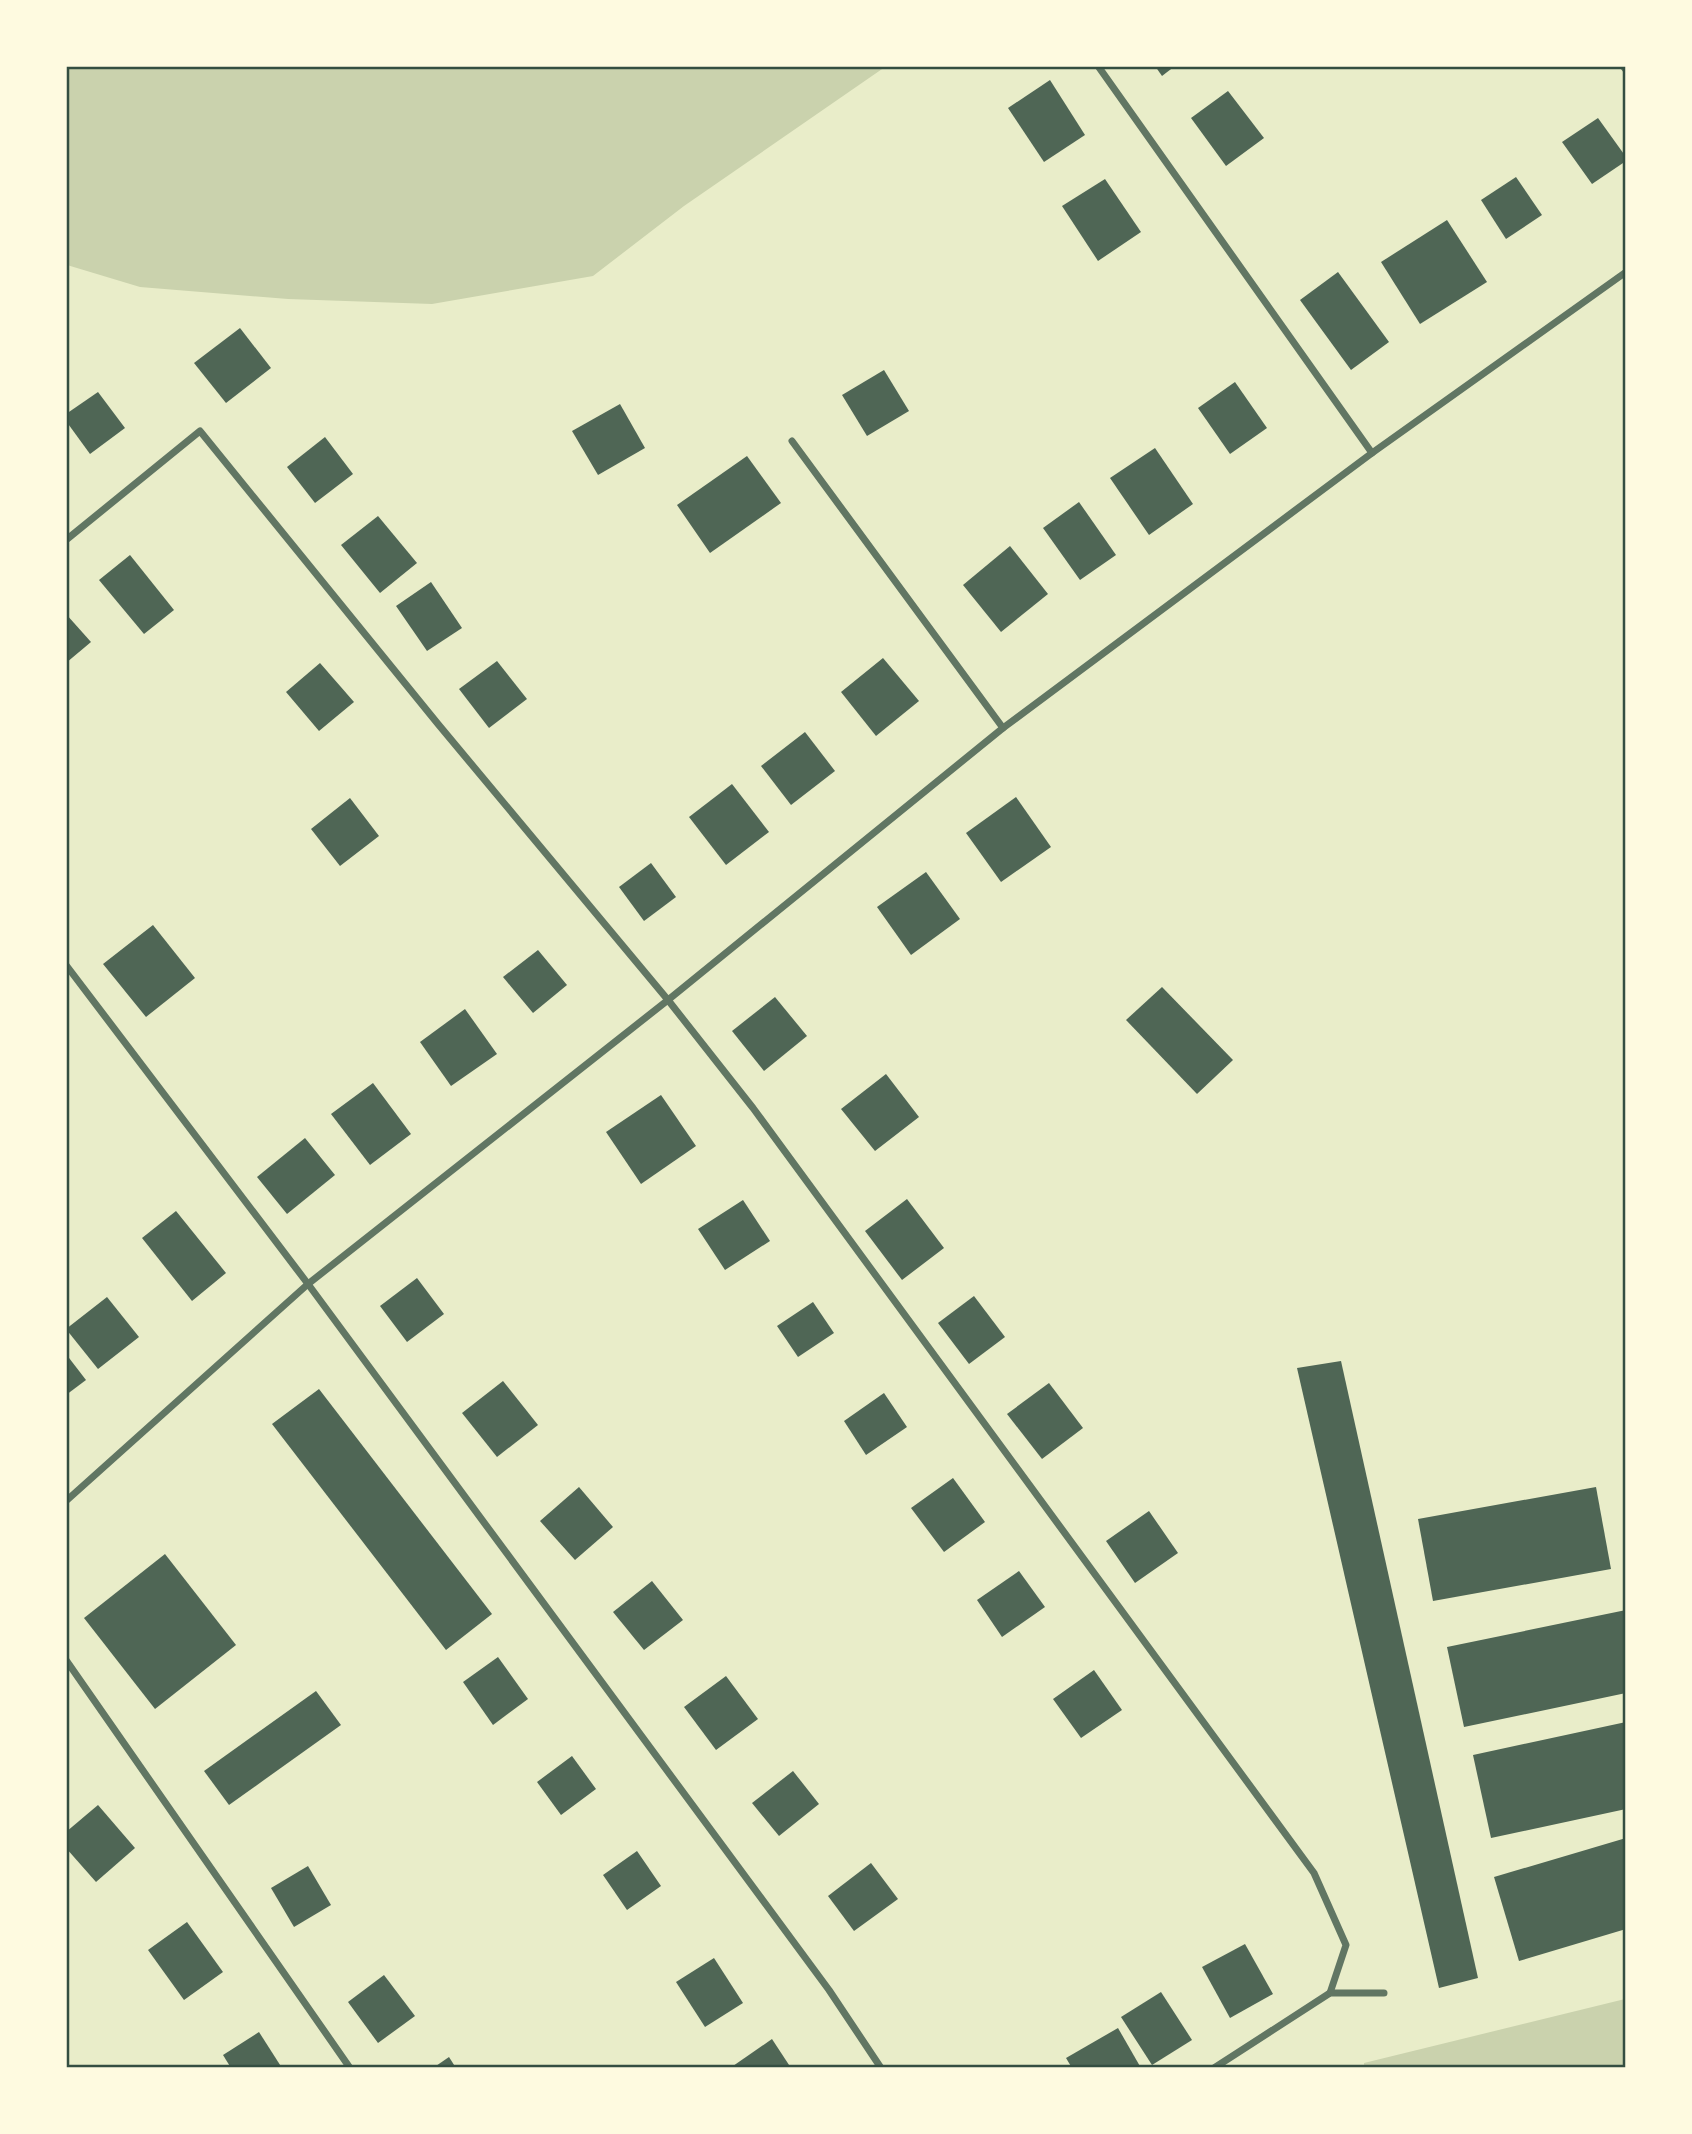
<svg xmlns="http://www.w3.org/2000/svg" width="1692" height="2134" font-family="'DejaVu Sans',sans-serif">
<rect width="100%" height="100%" fill="#e9edc9"/>
<!-- green -->
<g fill="#cad2ad">
<path d="M66,67L67,66L885,67L684,206L593,276L432,304L288,299L140,287L67,265Z"/>
<path d="M1625,1999V2067H1364V2063Z"/>
</g>
<!-- building -->
<g fill="#4f6655">
<path d="M1155,66H1175L1162,76Z"/>
<path d="M1050,80L1085,135L1044,162L1008,108Z"/>
<path d="M1228,91L1264,138L1226,166L1191,118Z"/>
<path d="M1598,118L1626,157V161L1592,184L1562,142Z"/>
<path d="M1516,177L1542,215L1506,239L1481,200Z"/>
<path d="M1105,179L1141,232L1098,261L1062,206Z"/>
<path d="M1447,220L1487,282L1420,324L1381,262Z"/>
<path d="M1338,272L1389,342L1351,370L1300,300Z"/>
<path d="M240,328L271,368L226,403L194,363Z"/>
<path d="M884,370L909,411L867,436L842,395Z"/>
<path d="M1235,382L1267,428L1230,454L1198,408Z"/>
<path d="M98,392L125,428L90,454L66,421V414Z"/>
<path d="M620,404L645,448L598,475L572,431Z"/>
<path d="M325,437L353,474L315,503L287,467Z"/>
<path d="M1155,448L1193,504L1149,535L1110,478Z"/>
<path d="M747,456L781,503L710,553L677,505Z"/>
<path d="M1079,502L1116,555L1080,580L1043,528Z"/>
<path d="M378,516L417,563L380,593L341,545Z"/>
<path d="M1010,546L1048,594L1001,632L963,585Z"/>
<path d="M130,555L174,610L144,634L99,580Z"/>
<path d="M431,582L462,628L427,651L396,606Z"/>
<path d="M66,614L91,642L66,663Z"/>
<path d="M883,658L919,701L876,736L841,692Z"/>
<path d="M497,661L527,699L489,728L459,689Z"/>
<path d="M320,663L354,702L319,731L286,692Z"/>
<path d="M805,732L835,771L791,805L761,766Z"/>
<path d="M732,784L769,832L726,865L689,817Z"/>
<path d="M1016,797L1051,847L1001,882L966,833Z"/>
<path d="M350,798L379,836L340,866L311,829Z"/>
<path d="M651,863L676,897L644,921L619,887Z"/>
<path d="M926,872L960,919L911,955L877,907Z"/>
<path d="M153,925L195,978L146,1017L103,964Z"/>
<path d="M538,950L567,985L533,1013L503,977Z"/>
<path d="M1162,987L1233,1060L1197,1094L1126,1020Z"/>
<path d="M775,997L807,1036L764,1071L732,1031Z"/>
<path d="M465,1009L497,1054L451,1086L420,1042Z"/>
<path d="M886,1074L919,1117L875,1151L841,1109Z"/>
<path d="M373,1083L411,1134L370,1165L331,1114Z"/>
<path d="M661,1095L696,1146L641,1184L606,1132Z"/>
<path d="M305,1138L335,1175L287,1214L257,1177Z"/>
<path d="M907,1199L944,1248L902,1280L865,1231Z"/>
<path d="M743,1200L770,1241L725,1270L698,1229Z"/>
<path d="M176,1211L226,1273L192,1301L142,1238Z"/>
<path d="M417,1278L444,1314L407,1342L380,1306Z"/>
<path d="M974,1296L1005,1337L969,1364L938,1323Z"/>
<path d="M107,1297L139,1337L98,1369L66,1329Z"/>
<path d="M813,1302L834,1333L798,1357L777,1326Z"/>
<path d="M66,1354L86,1380L66,1395Z"/>
<path d="M1341,1361L1478,1978L1439,1988L1297,1368Z"/>
<path d="M503,1381L538,1425L497,1457L462,1413Z"/>
<path d="M1049,1383L1083,1428L1042,1459L1007,1414Z"/>
<path d="M319,1389L492,1614L446,1650L272,1424Z"/>
<path d="M884,1393L907,1427L866,1455L844,1421Z"/>
<path d="M953,1478L985,1522L944,1552L911,1508Z"/>
<path d="M579,1487L613,1527L575,1560L540,1521Z"/>
<path d="M1596,1487L1611,1569L1433,1601L1418,1519Z"/>
<path d="M1149,1511L1178,1553L1135,1583L1106,1541Z"/>
<path d="M165,1554L236,1645L155,1709L84,1618Z"/>
<path d="M1019,1571L1045,1607L1002,1637L977,1600Z"/>
<path d="M652,1581L683,1620L644,1650L613,1612Z"/>
<path d="M1626,1610V1693L1464,1727L1447,1647Z"/>
<path d="M498,1657L528,1699L493,1725L463,1682Z"/>
<path d="M1094,1670L1122,1710L1081,1738L1053,1699Z"/>
<path d="M726,1676L758,1719L716,1750L684,1707Z"/>
<path d="M316,1691L341,1725L229,1805L204,1771Z"/>
<path d="M1626,1722V1809L1491,1838L1473,1755Z"/>
<path d="M572,1756L596,1789L561,1815L537,1782Z"/>
<path d="M793,1771L819,1804L779,1836L752,1803Z"/>
<path d="M98,1805L135,1848L96,1882L66,1848V1832Z"/>
<path d="M1626,1838V1929L1519,1961L1494,1877Z"/>
<path d="M637,1851L661,1886L627,1910L603,1875Z"/>
<path d="M871,1863L898,1899L854,1931L828,1896Z"/>
<path d="M308,1866L331,1905L294,1927L271,1888Z"/>
<path d="M187,1922L223,1972L184,2000L148,1950Z"/>
<path d="M1245,1944L1273,1994L1230,2018L1202,1967Z"/>
<path d="M714,1958L743,2003L705,2027L676,1982Z"/>
<path d="M384,1975L415,2016L378,2043L348,2002Z"/>
<path d="M1161,1992L1192,2040L1152,2065L1121,2017Z"/>
<path d="M1118,2028L1141,2068H1072L1066,2058Z"/>
<path d="M259,2032L282,2068H231L223,2055Z"/>
<path d="M772,2039L791,2068H734L733,2066Z"/>
<path d="M449,2057L456,2068H433Z"/>
</g>
<g fill="none" stroke-linecap="round" stroke-linejoin="round">
<!-- minor -->
<g stroke="#617663" stroke-width="7">
<path d="M1098,66L1372,453"/>
<path d="M1623,66L1626,70"/>
<path d="M792,441L1003,728"/>
<path d="M66,540L200,431L438,724L668,1000L753,1108L1314,1873L1346,1945L1330,1993"/>
<path d="M66,965L308,1284L829,1990L881,2068"/>
<path d="M66,1501L308,1284L668,1000L1003,728L1372,453L1626,272"/>
<path d="M66,1660L350,2068"/>
<path d="M1214,2068L1330,1993H1384"/>
</g>
</g>
<!-- border -->
<rect width="1692" height="2134" fill="none" stroke="#fefae0" stroke-width="136"/>
<rect x="68" y="68" width="1556" height="1998" fill="none" stroke="#344e41" stroke-width="2.5"/>
</svg>
